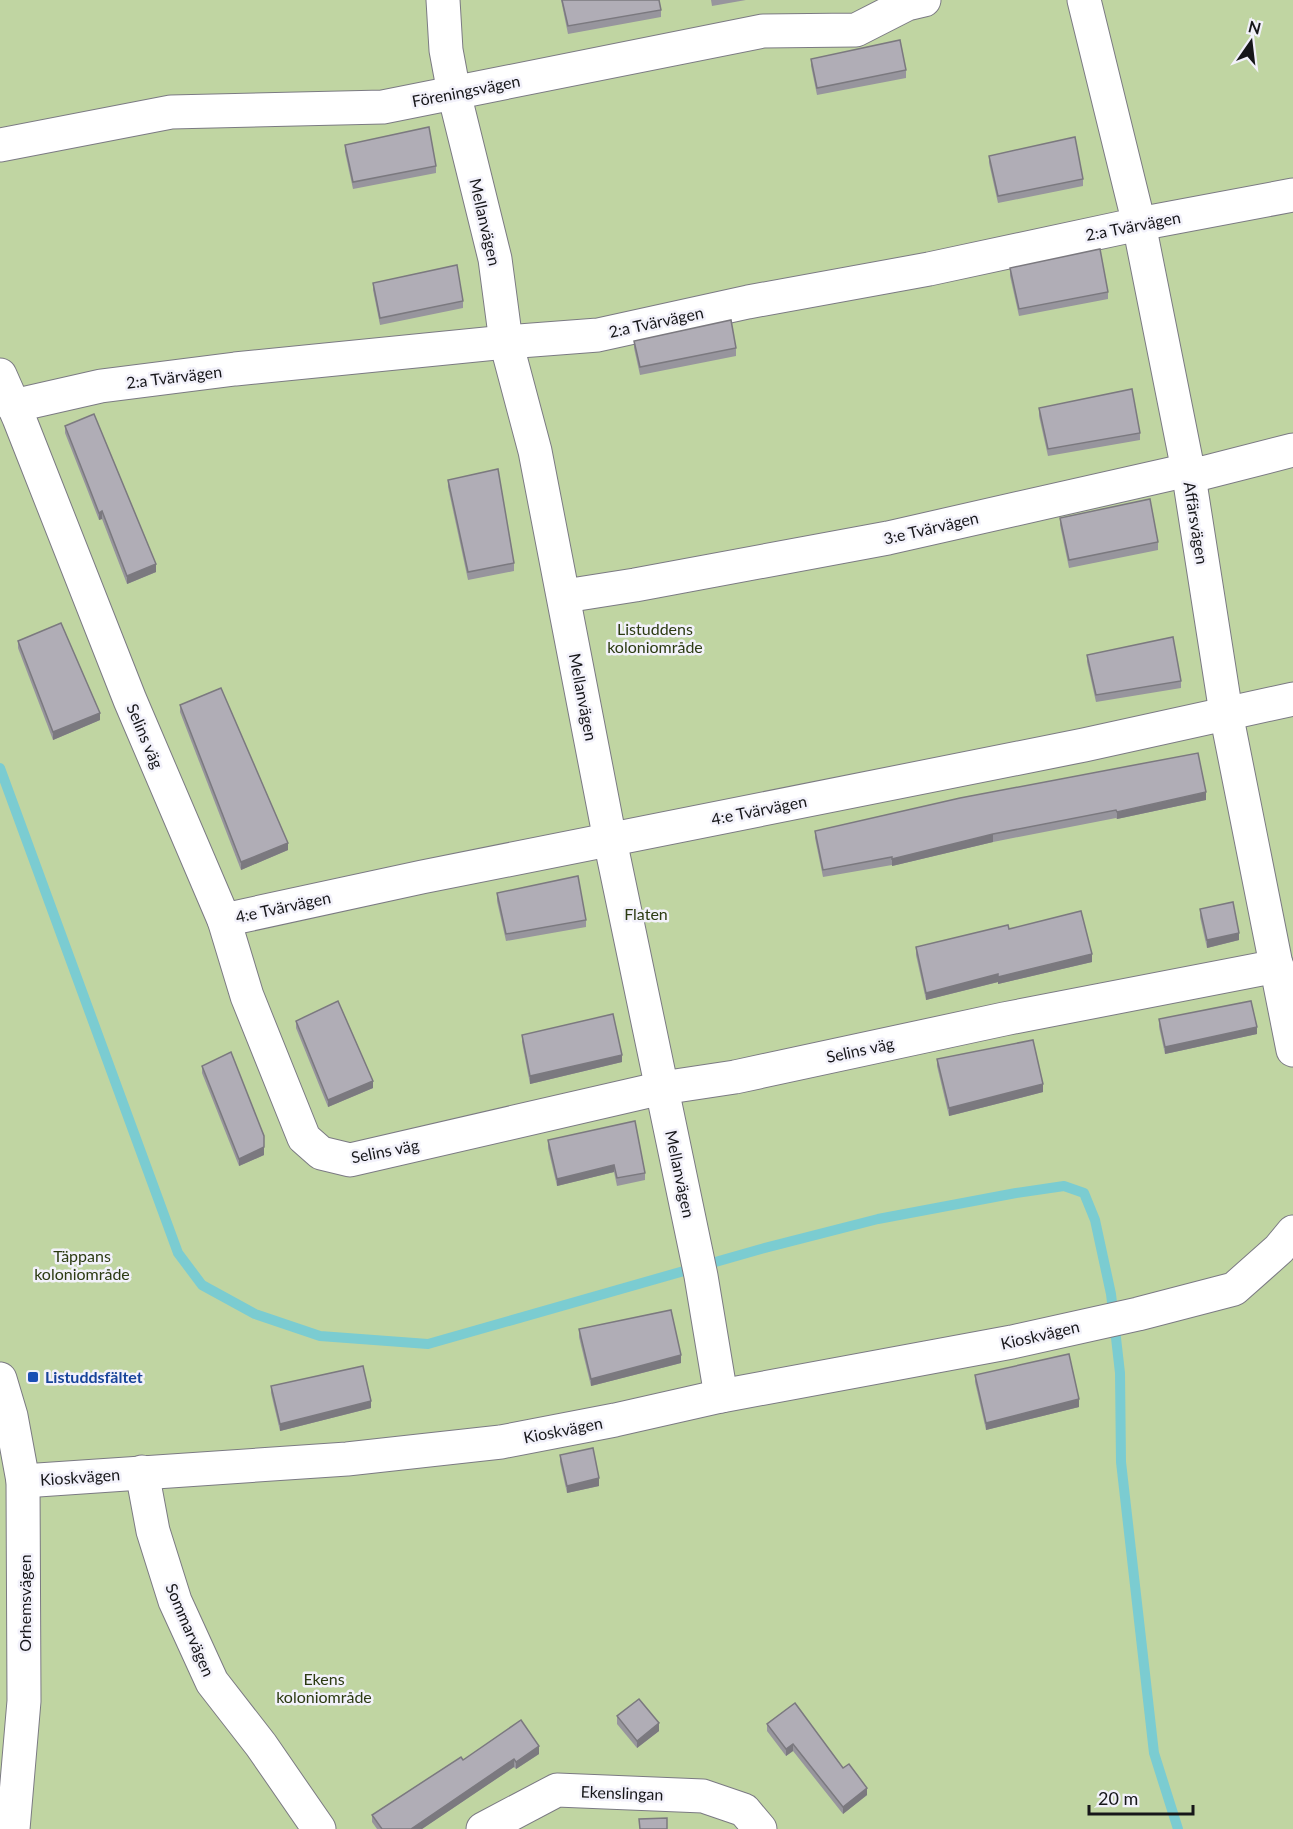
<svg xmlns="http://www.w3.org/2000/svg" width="1293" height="1829" font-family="Lato,sans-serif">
<rect width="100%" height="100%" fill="#e5e3ed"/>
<!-- green -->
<rect fill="#c0d5a2" x="0" y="0" width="1293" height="1829"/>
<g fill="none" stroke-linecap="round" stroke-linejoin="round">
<!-- stream -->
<path stroke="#7bccd1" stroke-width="10" d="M0,768L178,1253L202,1285L255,1314L320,1336L428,1344L761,1249L878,1219L1016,1193L1064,1186L1084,1193L1095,1220L1111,1294L1120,1373L1121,1462L1154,1753L1178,1829"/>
<!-- minor casing -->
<g stroke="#7b7a83" stroke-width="35">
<g id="minor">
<path d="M443,0L446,50L454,93L495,259L506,342L535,451L610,840L701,1276L721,1396"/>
<path d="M1084,0L1139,224L1188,470L1226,713L1293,1050"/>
<path d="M0,145L171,112L383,107L763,31L856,30L907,4L924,0"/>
<path d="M0,375L19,418L130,700L224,920L247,996L304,1138L321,1153L350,1160L662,1088L735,1077L1004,1019L1277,966"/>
<path d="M13,406L101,386L235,369L506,342L598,335L748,302L929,269L1139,224L1293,195"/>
<path d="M565,596L635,585L888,538L1188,470L1203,473L1293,450"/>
<path d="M224,920L422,877L1084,745L1293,699"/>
<path d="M0,1379L11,1416L23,1481L24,1701L13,1829"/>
<path d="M142,1472L153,1531L175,1601L212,1682L261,1745L319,1829"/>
<path d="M23,1481L347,1459L501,1442L615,1420L721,1396L1012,1342L1138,1314L1234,1289L1279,1249L1293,1232"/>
<path d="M483,1829L557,1790L703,1796L744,1810L760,1829"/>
</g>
</g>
<!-- minor -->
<use href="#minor" stroke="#fff" stroke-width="33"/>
</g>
<!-- wall -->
<g fill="#97959d">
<path d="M561,0H659L661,10V17L568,34Z"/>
<path d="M711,0H746L712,6Z"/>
<path d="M811,59L906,70V78L817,95L811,66Z"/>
<path d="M345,145L436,166V173L353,189L345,152Z"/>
<path d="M989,156L1083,179V186L998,203L989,163Z"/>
<path d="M1010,268L1108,292V299L1019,316L1010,276Z"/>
<path d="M373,283L463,301V308L380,325L373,290Z"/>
<path d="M634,341L736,348V356L640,375L634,348Z"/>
<path d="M1039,408L1140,433V440L1048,456L1039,416Z"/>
<path d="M65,426L156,572L127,584L102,519L99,520L87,489L65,433Z"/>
<path d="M448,480L514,563V571L468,580L448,487Z"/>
<path d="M1060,518L1158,542V550L1069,568L1060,525Z"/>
<path d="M18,641L100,720L53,740L18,648Z"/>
<path d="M1087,655L1181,681V688L1096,702L1087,662Z"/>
<path d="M180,705L288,850L241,870L180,712Z"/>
<path d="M1206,800L1117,819L1116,818L993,842L892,866V865L823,877L815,838V831Z"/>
<path d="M497,893L586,920V927L506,941L497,901Z"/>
<path d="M1200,909L1239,940L1207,948L1200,917Z"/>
<path d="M1009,929L1092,962L998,984V982L926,1000L916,955V947Z"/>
<path d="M1159,1019L1257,1034L1165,1054L1159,1027Z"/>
<path d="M296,1021L373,1088L328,1107L296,1028Z"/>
<path d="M522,1035L622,1062L530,1084L522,1042Z"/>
<path d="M937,1059L1043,1092L949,1116L937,1066Z"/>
<path d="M202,1066L264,1155L239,1166L202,1073Z"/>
<path d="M548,1140L645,1173V1180L617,1186L614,1172L557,1186L548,1148Z"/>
<path d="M579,1329L681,1363L591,1386L579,1337Z"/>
<path d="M975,1375L1079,1407L986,1430L975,1382Z"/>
<path d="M271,1386L371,1408L280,1431L271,1393Z"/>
<path d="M560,1455L599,1486L567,1493L560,1462Z"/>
<path d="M617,1716L659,1731L637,1748L617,1724Z"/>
<path d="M767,1724L843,1768L867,1795L843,1814L793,1751L786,1756L767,1731Z"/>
<path d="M539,1754L516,1769L514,1767L422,1829H377L372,1822V1815L463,1760Z"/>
</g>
<!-- shaded-wall -->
<g fill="#7b797f">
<path d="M102,511V519L99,520V513Z"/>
<path d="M156,564V572L127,584V576Z"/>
<path d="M100,713V720L53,740V732Z"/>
<path d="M1206,792V800L1117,819V812Z"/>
<path d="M993,834V842L892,866V859Z"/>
<path d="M288,843V850L241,870V862Z"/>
<path d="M1239,933V940L1207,948V940Z"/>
<path d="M1092,954V962L998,984V977Z"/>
<path d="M998,974V982L926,1000V993Z"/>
<path d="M1257,1027V1034L1165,1054V1047Z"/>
<path d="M622,1055V1062L530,1084V1076Z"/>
<path d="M373,1081V1088L328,1107V1100Z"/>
<path d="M1043,1084V1092L949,1116V1108Z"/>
<path d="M264,1147V1155L239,1166V1159Z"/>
<path d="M614,1165V1172L557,1186V1179Z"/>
<path d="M681,1355V1363L591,1386V1379Z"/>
<path d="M1079,1399V1407L986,1430V1423Z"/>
<path d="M371,1401V1408L280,1431V1424Z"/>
<path d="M599,1478V1486L567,1493V1486Z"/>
<path d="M659,1723V1731L637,1748V1741Z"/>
<path d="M793,1744V1751L786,1756V1749Z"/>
<path d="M539,1746V1754L516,1769V1762Z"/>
<path d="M514,1759V1767L422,1829H411Z"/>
<path d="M867,1788V1795L843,1814V1807Z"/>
</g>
<!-- building -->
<g fill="#b0adb6" stroke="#7b797f" stroke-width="1.5">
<path d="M562,0H659L661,10L568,26Z"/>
<path d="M900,40L906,70L817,88L811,59Z"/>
<path d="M429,127L436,166L353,182L345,145Z"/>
<path d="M1075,137L1083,179L998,196L989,156Z"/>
<path d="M1100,249L1108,292L1019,309L1010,268Z"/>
<path d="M457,265L463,301L380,318L373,283Z"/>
<path d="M731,320L736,348L640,367L634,341Z"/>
<path d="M1132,389L1140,433L1048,449L1039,408Z"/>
<path d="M94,414L156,564L127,576L102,511L99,513L87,482L65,426Z"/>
<path d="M498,469L514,563L468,572L448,480Z"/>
<path d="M1150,499L1158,542L1069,560L1060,518Z"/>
<path d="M61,623L100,713L53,732L18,641Z"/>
<path d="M1173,637L1181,681L1096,695L1087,655Z"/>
<path d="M221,688L288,843L241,862L180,705Z"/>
<path d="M1198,753L1206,792L1117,812L1116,810L993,834L892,859V857L823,870L815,831L960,798Z"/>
<path d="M578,876L586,920L506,934L497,893Z"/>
<path d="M1233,902L1239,933L1207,940L1200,909Z"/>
<path d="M1081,911L1092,954L998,977V974L926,993L916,947L1008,925L1009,929Z"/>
<path d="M338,1001L373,1081L328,1100L296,1021Z"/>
<path d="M1251,1001L1257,1027L1165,1047L1159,1019Z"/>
<path d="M613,1014L622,1055L530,1076L522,1035Z"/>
<path d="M1033,1040L1043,1084L949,1108L937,1059Z"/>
<path d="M231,1052L264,1136V1147L239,1159L202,1066Z"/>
<path d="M635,1121L645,1173L617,1178L614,1165L557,1179L548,1140Z"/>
<path d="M671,1310L681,1355L591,1379L579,1329Z"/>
<path d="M1069,1354L1079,1399L986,1423L975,1375Z"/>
<path d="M363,1366L371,1401L280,1424L271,1386Z"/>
<path d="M593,1448L599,1478L567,1486L560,1455Z"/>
<path d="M639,1699L659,1723L637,1741L617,1716Z"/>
<path d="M795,1703L843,1768L849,1764L867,1788L843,1807L793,1744L786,1749L767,1724Z"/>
<path d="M521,1720L539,1746L516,1762L514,1759L411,1829H382L372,1815L461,1757L463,1760Z"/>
<path d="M667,1818V1829H640L639,1819Z"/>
</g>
<!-- markers -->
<rect fill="#1a4fb4" stroke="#f2f1fa" stroke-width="2" x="27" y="1371" width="12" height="12" rx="3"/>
<g text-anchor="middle" stroke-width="5" stroke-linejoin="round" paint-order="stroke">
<!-- street labels -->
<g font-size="16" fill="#161619" stroke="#f2f1fa">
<text transform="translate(466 91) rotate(-11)" y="6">Föreningsvägen</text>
<text transform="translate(485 222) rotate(77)" y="6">Mellanvägen</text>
<text transform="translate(1133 226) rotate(-11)" y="6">2:a Tvärvägen</text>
<text transform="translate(656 322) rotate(-12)" y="6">2:a Tvärvägen</text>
<text transform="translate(174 377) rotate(-7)" y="6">2:a Tvärvägen</text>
<text transform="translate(1196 523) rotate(81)" y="6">Affärsvägen</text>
<text transform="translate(931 528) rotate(-13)" y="6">3:e Tvärvägen</text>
<text transform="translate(583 697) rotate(79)" y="6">Mellanvägen</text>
<text transform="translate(145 736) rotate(67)" y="6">Selins väg</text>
<text transform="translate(759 810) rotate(-11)" y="6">4:e Tvärvägen</text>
<text transform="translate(283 907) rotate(-12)" y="6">4:e Tvärvägen</text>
<text transform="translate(860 1050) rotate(-12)" y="6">Selins väg</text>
<text transform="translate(385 1151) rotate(-11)" y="6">Selins väg</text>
<text transform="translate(680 1174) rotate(78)" y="6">Mellanvägen</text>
<text transform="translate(1040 1335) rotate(-13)" y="6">Kioskvägen</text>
<text transform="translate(563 1430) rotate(-11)" y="6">Kioskvägen</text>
<text transform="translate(80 1477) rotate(-4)" y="6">Kioskvägen</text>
<text transform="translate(25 1603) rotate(-90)" y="6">Orhemsvägen</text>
<text transform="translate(190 1630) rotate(67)" y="6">Sommarvägen</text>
<text transform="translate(622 1793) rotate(2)" y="6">Ekenslingan</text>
</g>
<!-- park labels -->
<g font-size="16" fill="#2c3b12" stroke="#f2f1fa">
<text x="655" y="635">Listuddens<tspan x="655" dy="18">koloniområde</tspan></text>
<text x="646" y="920">Flaten</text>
<text x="82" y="1262">Täppans<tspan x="82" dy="18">koloniområde</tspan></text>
<text x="324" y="1685">Ekens<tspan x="324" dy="18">koloniområde</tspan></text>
</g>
<!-- transit labels -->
<g font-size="16" font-weight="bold" fill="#164399" stroke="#f2f1fa" text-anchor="start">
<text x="45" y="1383">Listuddsfältet</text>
</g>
</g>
<!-- north arrow -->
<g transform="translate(1251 42) rotate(14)" stroke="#f2f1fa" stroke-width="4.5" paint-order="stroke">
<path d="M0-4.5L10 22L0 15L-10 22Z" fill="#161619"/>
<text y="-9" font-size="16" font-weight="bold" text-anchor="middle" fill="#161619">N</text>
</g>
<!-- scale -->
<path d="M1089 1805v9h104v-9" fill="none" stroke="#161619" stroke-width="3"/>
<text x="1098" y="1805" font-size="18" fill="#161619" stroke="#f2f1fa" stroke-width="4.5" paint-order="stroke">20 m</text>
</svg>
